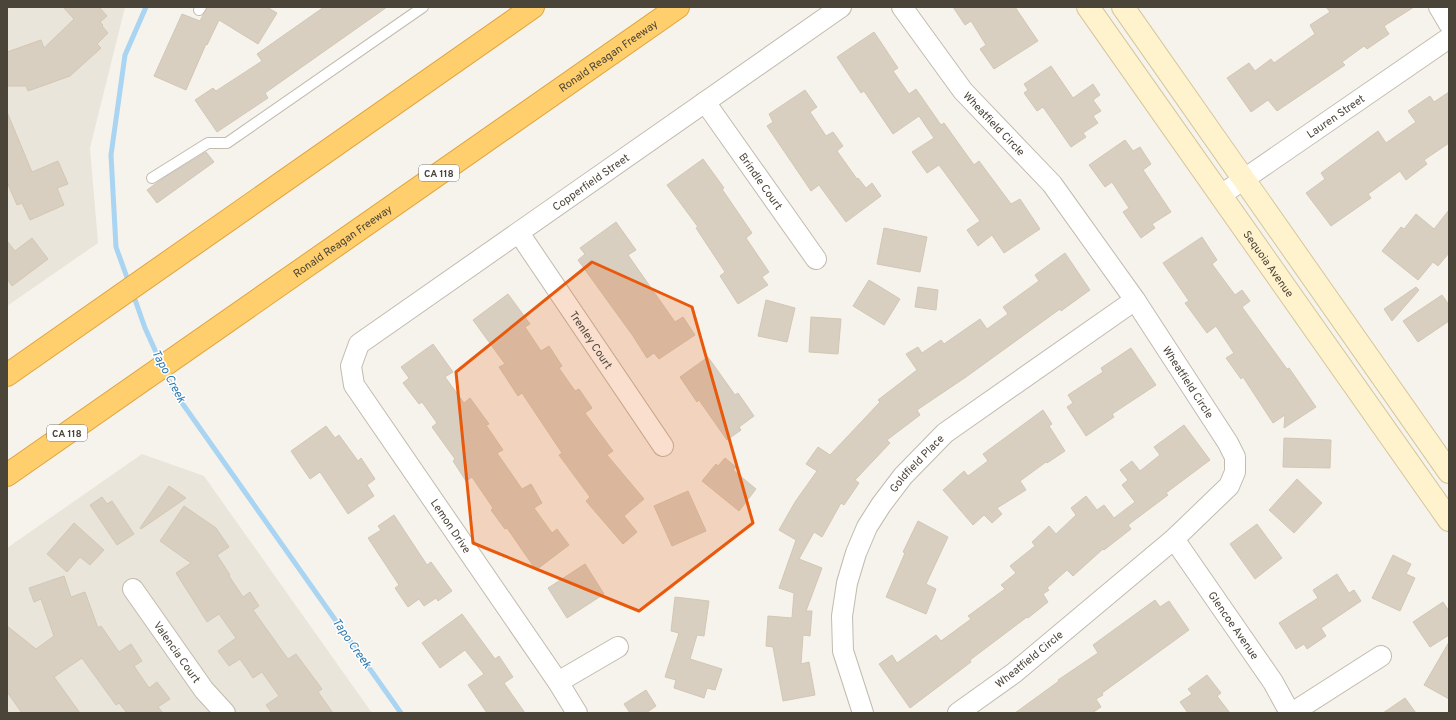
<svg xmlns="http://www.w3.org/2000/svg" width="1456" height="720" font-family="Overpass,sans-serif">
<rect width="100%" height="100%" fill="#f6f3ec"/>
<!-- residential -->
<g fill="#eae5da">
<path d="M7,7H125L90,148L98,243L7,306Z"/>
<path d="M142,454L204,476L372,713H7V548Z"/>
</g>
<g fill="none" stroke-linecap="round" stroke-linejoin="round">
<!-- stream -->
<g stroke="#a9d4f2" stroke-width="5">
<path d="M129,283L116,247L111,155L125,55L146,7"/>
<path d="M133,294L145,328L160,361"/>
<path d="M165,372L175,393L401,713"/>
</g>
</g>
<!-- building -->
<g fill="#d8cfc1" stroke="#d3c7b4">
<path d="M63,7H99L107,16L100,22L103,25L102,26L108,33L97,44L101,48L70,76L28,91L26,86H7V52L41,40L44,48L74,19Z"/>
<path d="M207,7H267L277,13L258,44L219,20L207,45L206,44L186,90L154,76L182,14L200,21Z"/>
<path d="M324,7H387L265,93L268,98L217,132L195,100L213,88L216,91L262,61L257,54Z"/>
<path d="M953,7H1015L1038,41L994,69L980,49L986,45L971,21L965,25Z"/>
<path d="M1326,7H1414L1384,26L1389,34L1367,49L1364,46L1342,62L1345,65L1277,111L1268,100L1251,112L1227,78L1249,63L1255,71L1271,59L1274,63L1315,34L1310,25L1330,12Z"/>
<path d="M874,32L898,68L893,71L909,94L916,89L941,125L944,123L974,165L979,161L1011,204L1020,199L1040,229L1004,253L992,235L978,246L967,230L980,221L939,165L927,173L912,152L934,138L919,116L893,134L864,91L861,93L837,57Z"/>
<path d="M1051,66L1073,98L1093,84L1100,95L1093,100L1101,111L1093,116L1098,123L1083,133L1086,137L1071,147L1043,107L1037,111L1024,93L1028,90L1024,84Z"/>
<path d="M805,90L817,107L810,112L826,136L833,132L843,146L837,151L857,179L858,178L866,188L872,183L881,196L846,222L819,185L811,191L767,126L773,122L769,114Z"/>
<path d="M1449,92V143L1424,160L1427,164L1406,180L1400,171L1368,194L1371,198L1331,226L1306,193L1325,179L1321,173L1378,131L1386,143L1416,122L1408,111L1430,96L1434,102Z"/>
<path d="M7,112L32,172L58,161L68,184L57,188L64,205L30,220L22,203L17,205L7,182Z"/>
<path d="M1125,140L1133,151L1140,147L1151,164L1143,170L1171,212L1152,224L1155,228L1141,238L1123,212L1129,208L1112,182L1105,187L1089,165Z"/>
<path d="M206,152L214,162L157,203L147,190L165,177Z"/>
<path d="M703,159L724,188L722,189L752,233L746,238L769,272L762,277L768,285L738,304L720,276L725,272L696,228L698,227L667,185Z"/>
<path d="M1449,210V253L1438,266L1433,262L1418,280L1382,251L1401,227L1404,229L1416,214L1434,229Z"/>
<path d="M616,222L636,250L628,255L675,322L683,317L695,335L659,359L654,353L647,358L633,336L578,260L585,254L580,248Z"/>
<path d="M884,228L927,237L920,272L877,264Z"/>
<path d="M1202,237L1217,260L1212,264L1235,295L1242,290L1250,301L1242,307L1287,369L1289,368L1316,407L1284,428L1285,415L1273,423L1243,377L1241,379L1226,358L1234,353L1216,326L1207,333L1185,303L1189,301L1163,263Z"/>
<path d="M32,238L48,259L12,286L7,279V241L15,251Z"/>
<path d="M1065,253L1090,290L1061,311L1060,309L966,377L917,410L920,415L887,440L890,443L855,480L859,483L844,505L841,503L822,537L814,532L799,559L822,568L806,611H812L810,636L803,635L801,664L809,662L815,695L783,701L773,647L766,646L768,616L792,618L794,593L779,588L796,540L779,530L795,502L817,471L806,464L818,447L830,455L880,402L878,400L917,370L906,354L918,347L922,353L941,340L944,344L980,319L987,329L1008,314L1003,307L1039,281L1035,275Z"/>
<path d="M869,280L900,299L884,325L853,306Z"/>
<path d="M918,287L938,290L936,310L915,307Z"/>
<path d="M1416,287L1419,290L1392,321L1384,309Z"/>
<path d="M508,294L530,324L525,327L541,351L549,346L562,366L559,368L575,391L579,389L592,408L585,413L613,451L607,455L644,499L624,516L637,532L623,544L586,501L590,497L559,455L562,453L522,393L518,396L499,367L505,364L473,320Z"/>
<path d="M1442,295L1449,305V321L1418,342L1403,321Z"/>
<path d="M766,300L795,308L787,342L758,336Z"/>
<path d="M811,317L841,319L838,354L809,352Z"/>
<path d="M433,344L453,372L445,377L464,403L470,398L489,424L486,425L503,450L497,453L522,489L531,484L542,503L534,508L552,533L557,529L569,545L536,570L507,528L505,529L491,510L493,508L472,477L466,481L453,461L455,459L432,427L437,423L422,402L419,404L403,383L409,378L401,367Z"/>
<path d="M1131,348L1156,385L1112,414L1114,417L1086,436L1067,407L1073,403L1068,395L1103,372L1101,368Z"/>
<path d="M708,357L735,395L738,393L754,416L739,427L741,430L727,440L699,400L697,402L680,377Z"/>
<path d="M1043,410L1052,424L1049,426L1065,451L1047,463L1046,462L1020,481L1026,490L997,508L1002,514L992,523L984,515L973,525L943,490L964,471L968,476L988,461L983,454Z"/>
<path d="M1184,425L1210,460L1166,493L1168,495L1128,525L1131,529L1104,550L1103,549L1073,576L1067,570L1047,588L1049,590L1043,594L1048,602L1028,618L1027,617L970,660L971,662L910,708L879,664L892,655L897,663L936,635L941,641L971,619L968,616L1005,589L1001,585L1016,573L1010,566L1035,546L1032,542L1049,526L1056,534L1076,515L1071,508L1086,496L1097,510L1104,505L1114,518L1135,502L1122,485L1128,480L1120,470L1132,461L1140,471L1160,455L1154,447Z"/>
<path d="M326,426L335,438L339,435L358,461L361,458L375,479L367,485L374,496L348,514L320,472L310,479L291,451Z"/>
<path d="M1284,438L1331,440L1330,468L1283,467Z"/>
<path d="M725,458L736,467L733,470L756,489L739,511L702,481L716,464L718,466Z"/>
<path d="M1297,479L1322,503L1294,533L1269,510Z"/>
<path d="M169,486L186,498L141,529L140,528Z"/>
<path d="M688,491L706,531L672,546L654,506Z"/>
<path d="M102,497L107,504L112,501L134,534L117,545L90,505Z"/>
<path d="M184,506L216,528L229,547L217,555L230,575L229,576L243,597L250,592L259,606L253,610L288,659L296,654L322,689L318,692L333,713H272L266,705L279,696L262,672L253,678L240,659L229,666L218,651L236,638L219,614L207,622L176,573L191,563L160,541Z"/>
<path d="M394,515L427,565L431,562L452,591L438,601L436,598L424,606L419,599L408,607L395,588L399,585L368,538L381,530L378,526Z"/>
<path d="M918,521L948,537L926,584L936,589L926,614L886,597L905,553L903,552Z"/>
<path d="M74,523L104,550L90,565L80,557L67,572L47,554Z"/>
<path d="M1257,524L1282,558L1255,579L1230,544Z"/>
<path d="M1393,555L1411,564L1406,574L1415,578L1400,611L1372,598Z"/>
<path d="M585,564L604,594L567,618L548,588Z"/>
<path d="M1337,574L1349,593L1354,590L1361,601L1321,628L1326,636L1307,649L1304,644L1296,649L1279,623L1318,598L1313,590Z"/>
<path d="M64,576L71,597L85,592L98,628L101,626L119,652L131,644L142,661L134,666L149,688L157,682L170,699L158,707L163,713H127L119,703L116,705L82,658L54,677L80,713H22L7,692V626L36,649L54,636L41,599L34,602L29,588Z"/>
<path d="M675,597L709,601L704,636L697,635L690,659L722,669L715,690L707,688L704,698L674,688L676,680L665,677L679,633L671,631Z"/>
<path d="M1155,600L1160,607L1169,601L1189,630L1102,693L1103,695L1096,699L1101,707L1092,713H1015L1059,681L1058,680L1098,653L1093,645Z"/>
<path d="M1443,602L1449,611V635L1430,647L1413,622Z"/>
<path d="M462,614L495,659L499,656L513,677L504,683L525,713H487L468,685L484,674L465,650L440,668L422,643Z"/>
<path d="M1449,642V699L1424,685Z"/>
<path d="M1207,675L1221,693L1217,696L1230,713H1188L1180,702L1192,694L1188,689Z"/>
<path d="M646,690L656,706L646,713H630L624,704Z"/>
<path d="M1405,698L1416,713H1383Z"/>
</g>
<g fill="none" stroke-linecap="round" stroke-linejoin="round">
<!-- lane casing -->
<g stroke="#c2bbae" stroke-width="12">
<g id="lane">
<path d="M199,10L201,7"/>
<path d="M152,178L208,143H227L423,7"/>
</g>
</g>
<!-- street casing -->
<g stroke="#c2bbae" stroke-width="22">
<g id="street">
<path id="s1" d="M902,7L963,91L1052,184L1135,300L1228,443L1235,457V472L1229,486L1174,539L1014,673L958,713"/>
<path d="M1439,7L1449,24"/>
<path id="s2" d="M705,102L816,259"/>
<path id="s3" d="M1221,195L1449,38"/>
<path id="s4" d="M519,233L663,446"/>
<path id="s5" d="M1174,539L1273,682L1290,713"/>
<path id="s6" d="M133,589L204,690L225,713"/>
<path d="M558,682L618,647"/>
<path id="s7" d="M577,713L558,682L354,385L351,366L359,344L841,7"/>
<path id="s8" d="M863,713L843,651L842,616L847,583L856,553L867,527L881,505L903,476L945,433L1135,300"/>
<path d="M1292,713L1381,656"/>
</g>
</g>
<!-- secondary casing -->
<g stroke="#d6c79b" stroke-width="24">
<g id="secondary">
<path id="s9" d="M1088,7L1449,520"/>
<path d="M1123,7L1449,472"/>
</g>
</g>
<!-- highway casing -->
<g stroke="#e0a43c" stroke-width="24">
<g id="highway">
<path d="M7,375L533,7"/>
<path id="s10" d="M7,475L678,7"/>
</g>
</g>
<!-- lane -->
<use href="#lane" stroke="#fff" stroke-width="10"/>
<!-- street -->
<use href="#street" stroke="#fff" stroke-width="20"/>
<!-- secondary -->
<use href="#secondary" stroke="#fff3cd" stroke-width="22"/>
<!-- highway -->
<use href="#highway" stroke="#ffcf6e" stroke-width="22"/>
</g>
<!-- marked area -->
<path fill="#e8590c" fill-opacity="0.2" stroke="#e8590c" stroke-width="3" stroke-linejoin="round" d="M592,262L692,307L753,523L639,611L473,543L456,372Z"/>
<g text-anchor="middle" stroke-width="3" stroke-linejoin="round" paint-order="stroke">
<!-- shield labels -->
<g fill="#fff" stroke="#817c74" stroke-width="1">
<rect x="419" y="165" width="40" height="16" rx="3"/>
<rect x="47" y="425" width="40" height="16" rx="3"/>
</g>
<g font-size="10" font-weight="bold" fill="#4b4439">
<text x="439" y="177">CA 118</text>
<text x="67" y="437">CA 118</text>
</g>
<!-- street labels -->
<g font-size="11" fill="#4b4439" stroke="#fff">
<text dy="4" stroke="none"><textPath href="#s10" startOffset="733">Ronald Reagan Freeway</textPath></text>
<text dy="4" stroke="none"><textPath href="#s3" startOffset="139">Lauren Street</textPath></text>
<text dy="4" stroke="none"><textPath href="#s1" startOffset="149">Wheatfield Circle</textPath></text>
<text dy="4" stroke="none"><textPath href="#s2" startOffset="97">Brindle Court</textPath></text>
<text dy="4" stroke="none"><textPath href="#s7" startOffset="722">Copperfield Street</textPath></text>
<text dy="4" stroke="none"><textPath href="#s10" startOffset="409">Ronald Reagan Freeway</textPath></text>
<text dy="4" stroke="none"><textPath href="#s9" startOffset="314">Sequoia Avenue</textPath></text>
<text dy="4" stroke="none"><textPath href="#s4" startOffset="129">Trenley Court</textPath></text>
<text dy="4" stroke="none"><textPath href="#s1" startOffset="473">Wheatfield Circle</textPath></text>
<text dy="4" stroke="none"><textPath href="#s8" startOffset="274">Goldfield Place</textPath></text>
<text transform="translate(451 526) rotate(56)" y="4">Lemon Drive</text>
<text dy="4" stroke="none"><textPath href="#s5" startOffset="105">Glencoe Avenue</textPath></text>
<text dy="4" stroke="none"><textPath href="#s6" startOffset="77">Valencia Court</textPath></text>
<text transform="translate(1029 659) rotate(-39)" y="4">Wheatfield Circle</text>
</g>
<!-- water labels -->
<g font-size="12" font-style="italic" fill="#2e7ab2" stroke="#fff">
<text transform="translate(169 376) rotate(62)" y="4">Tapo Creek</text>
<text transform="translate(352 643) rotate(55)" y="4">Tapo Creek</text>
</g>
</g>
<!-- border -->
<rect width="1456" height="720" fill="none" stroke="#4b4439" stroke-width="16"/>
</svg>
